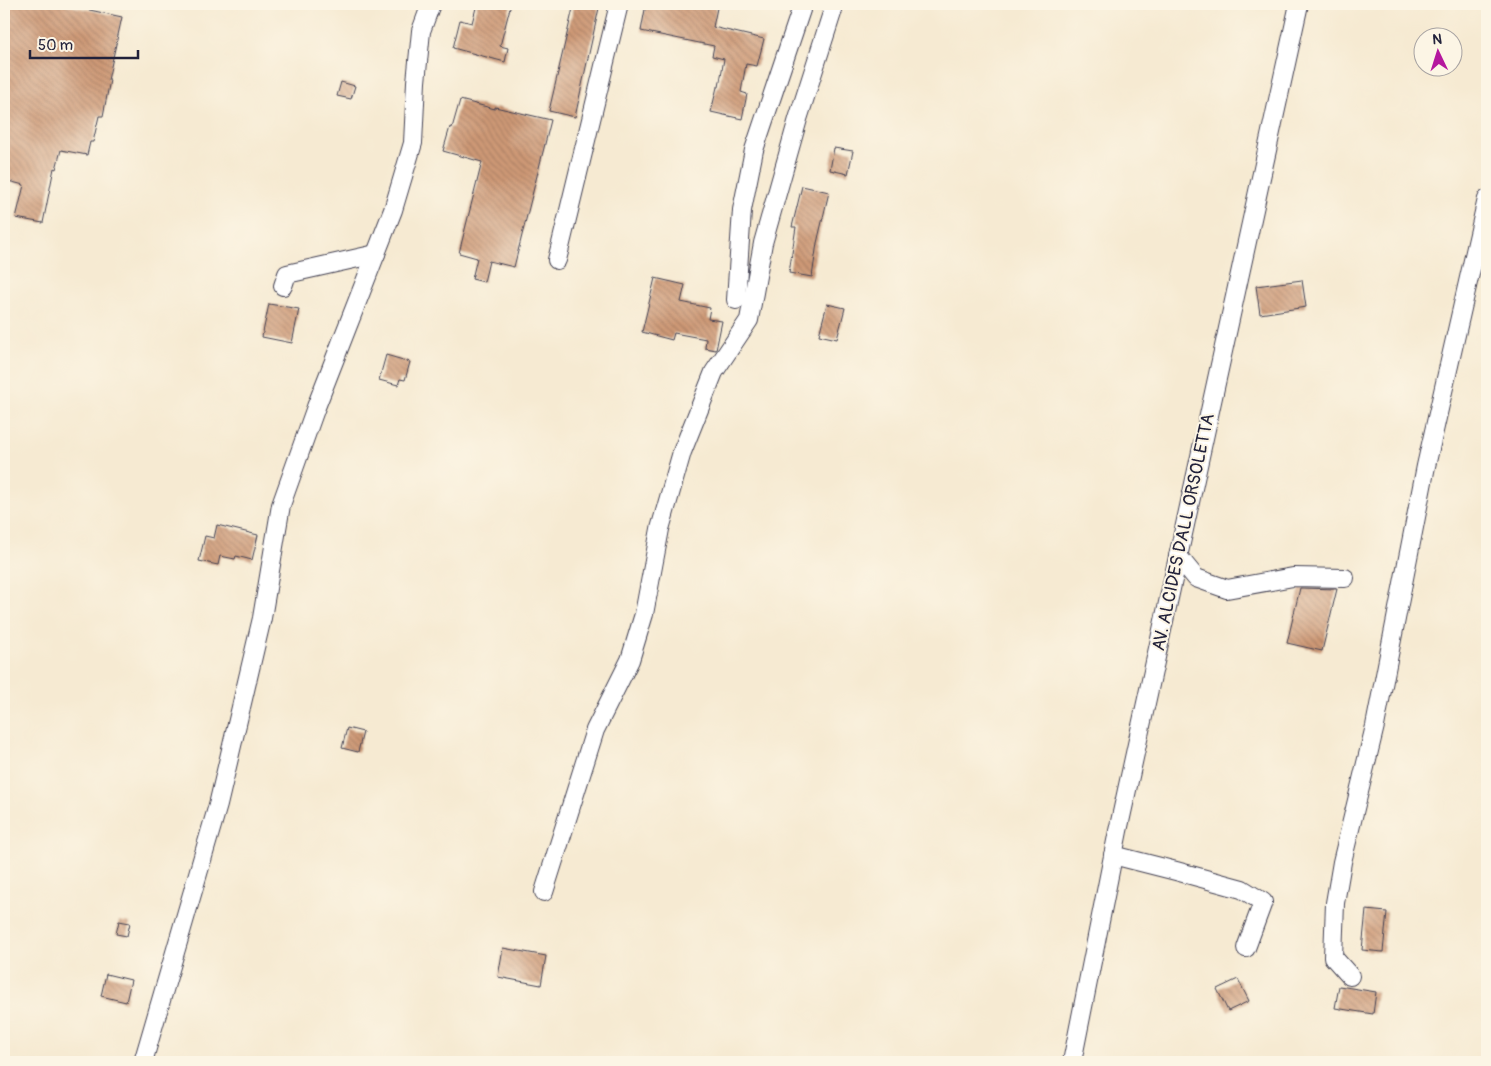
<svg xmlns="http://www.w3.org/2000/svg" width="1491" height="1066" font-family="Pangolin,sans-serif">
<defs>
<pattern id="building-back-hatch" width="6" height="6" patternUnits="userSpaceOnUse" patternTransform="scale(1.25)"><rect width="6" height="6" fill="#ce9976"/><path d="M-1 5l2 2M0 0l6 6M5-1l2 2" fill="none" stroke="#a77c62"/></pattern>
</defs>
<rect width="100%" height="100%" fill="#fcf5e5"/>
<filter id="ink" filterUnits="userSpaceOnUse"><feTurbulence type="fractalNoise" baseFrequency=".02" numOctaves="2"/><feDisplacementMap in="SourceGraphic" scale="10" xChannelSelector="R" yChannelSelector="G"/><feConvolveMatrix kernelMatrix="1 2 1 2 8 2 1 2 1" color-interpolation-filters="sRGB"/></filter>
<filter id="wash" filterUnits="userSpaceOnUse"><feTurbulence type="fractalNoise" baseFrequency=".0096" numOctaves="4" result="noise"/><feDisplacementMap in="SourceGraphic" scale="20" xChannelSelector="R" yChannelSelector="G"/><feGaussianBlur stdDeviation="1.12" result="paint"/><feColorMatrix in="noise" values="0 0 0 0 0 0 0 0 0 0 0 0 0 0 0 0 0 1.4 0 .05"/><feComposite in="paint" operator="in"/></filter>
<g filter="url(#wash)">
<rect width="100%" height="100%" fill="#f6ead2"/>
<g id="blocks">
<!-- building -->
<g fill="url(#building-back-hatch)">
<path d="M9,4H62L122,17L108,80H110L103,116H99L93,142H90L87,155L61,150L56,169L54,168L43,223L16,218L24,185L4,180V30Z"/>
<path d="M477,4H511L500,46L508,48L505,62L453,48L460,20L472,23Z"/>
<path d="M574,4H580L599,8L575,117L549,111Z"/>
<path d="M646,4H695L717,8L713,27L764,39L757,66L746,64L741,92L747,94L742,119L711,112L717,87H719L724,59L712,56L714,46L641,31Z"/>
<path d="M341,82L355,86L351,99L337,96Z"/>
<path d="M460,100L495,109V107L551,120L514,267L489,261L484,282L472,279L477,258L459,253L482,162L443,151L450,127L452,128Z"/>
<path d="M834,148L853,151L848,174L830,170Z"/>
<path d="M802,186L829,192L817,243L812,277L789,273L796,227H792Z"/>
<path d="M655,278L685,285L681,302L710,308L708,319L722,321L716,350L705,348L706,339L674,333L672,340L642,332Z"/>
<path d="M1302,280L1306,307L1260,314L1256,286Z"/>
<path d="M269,304L299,309L292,343L262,337Z"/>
<path d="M827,304L845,308L837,339L819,335Z"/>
<path d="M386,355L410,362L405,380L400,379L398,385L379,380Z"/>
<path d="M217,525L258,535L252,560L236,556L235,559L220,556L218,565L199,561L205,536L214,538Z"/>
<path d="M1300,588L1337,589L1322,651L1287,643Z"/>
<path d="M347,728L363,732L358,752L342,748Z"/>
<path d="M1366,910L1387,912L1383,952L1362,950Z"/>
<path d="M119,921L130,923L127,936L116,934Z"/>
<path d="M503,948L546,956L541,985L498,977Z"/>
<path d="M106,974L131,980L126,1002L101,996Z"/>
<path d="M1238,979L1249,1001L1228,1011L1217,989Z"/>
<path d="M1339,986L1376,992L1373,1014L1335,1008Z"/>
</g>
</g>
</g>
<g filter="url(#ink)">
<use href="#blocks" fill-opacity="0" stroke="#424052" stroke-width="1"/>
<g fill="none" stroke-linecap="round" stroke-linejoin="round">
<!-- minor casing -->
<g stroke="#424052" stroke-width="20">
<g id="minor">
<path d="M557,260L619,4"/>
<path d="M283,286L287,274L376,254"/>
<path d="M736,300L742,210L754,150L803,4"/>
<path d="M1178,556L1196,578L1227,589L1293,577L1345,578"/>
<path d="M1113,855L1176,871L1242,889L1263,902L1246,948"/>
<path d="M544,892L595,730L630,660L644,614L660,529L682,452L714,372L749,320L763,243L798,119L833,10V4"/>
<path d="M1350,976L1333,957L1335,903L1342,862L1375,726L1426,466L1487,199"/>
<path d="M143,1062L218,805L262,618L281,505L316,407L393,210L413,143L416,82L421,31L431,4"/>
<path d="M1072,1062L1118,831L1299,4"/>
</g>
</g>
<!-- minor -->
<use href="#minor" stroke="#fff" stroke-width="18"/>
</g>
</g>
<g text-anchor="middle" stroke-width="4" stroke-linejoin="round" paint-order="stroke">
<!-- street labels -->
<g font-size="18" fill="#22223b" stroke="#fcf5e5">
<text transform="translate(1183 532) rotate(-78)" y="6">AV. ALCIDES DALL ORSOLETTA</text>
</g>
</g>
<!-- margin -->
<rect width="1491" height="1066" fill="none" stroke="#fcf5e5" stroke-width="20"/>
<!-- north arrow -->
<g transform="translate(1438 52) rotate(356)"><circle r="24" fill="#fcf5e5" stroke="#a5a1a1"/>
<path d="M0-4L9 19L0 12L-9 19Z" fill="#b5179e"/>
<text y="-8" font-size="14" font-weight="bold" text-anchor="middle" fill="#22223b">N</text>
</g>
<!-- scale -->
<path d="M30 50v8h108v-8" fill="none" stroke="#22223b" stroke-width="2.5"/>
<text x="38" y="50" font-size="15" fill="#22223b" stroke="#fcf5e5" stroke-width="4" paint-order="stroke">50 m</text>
</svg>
